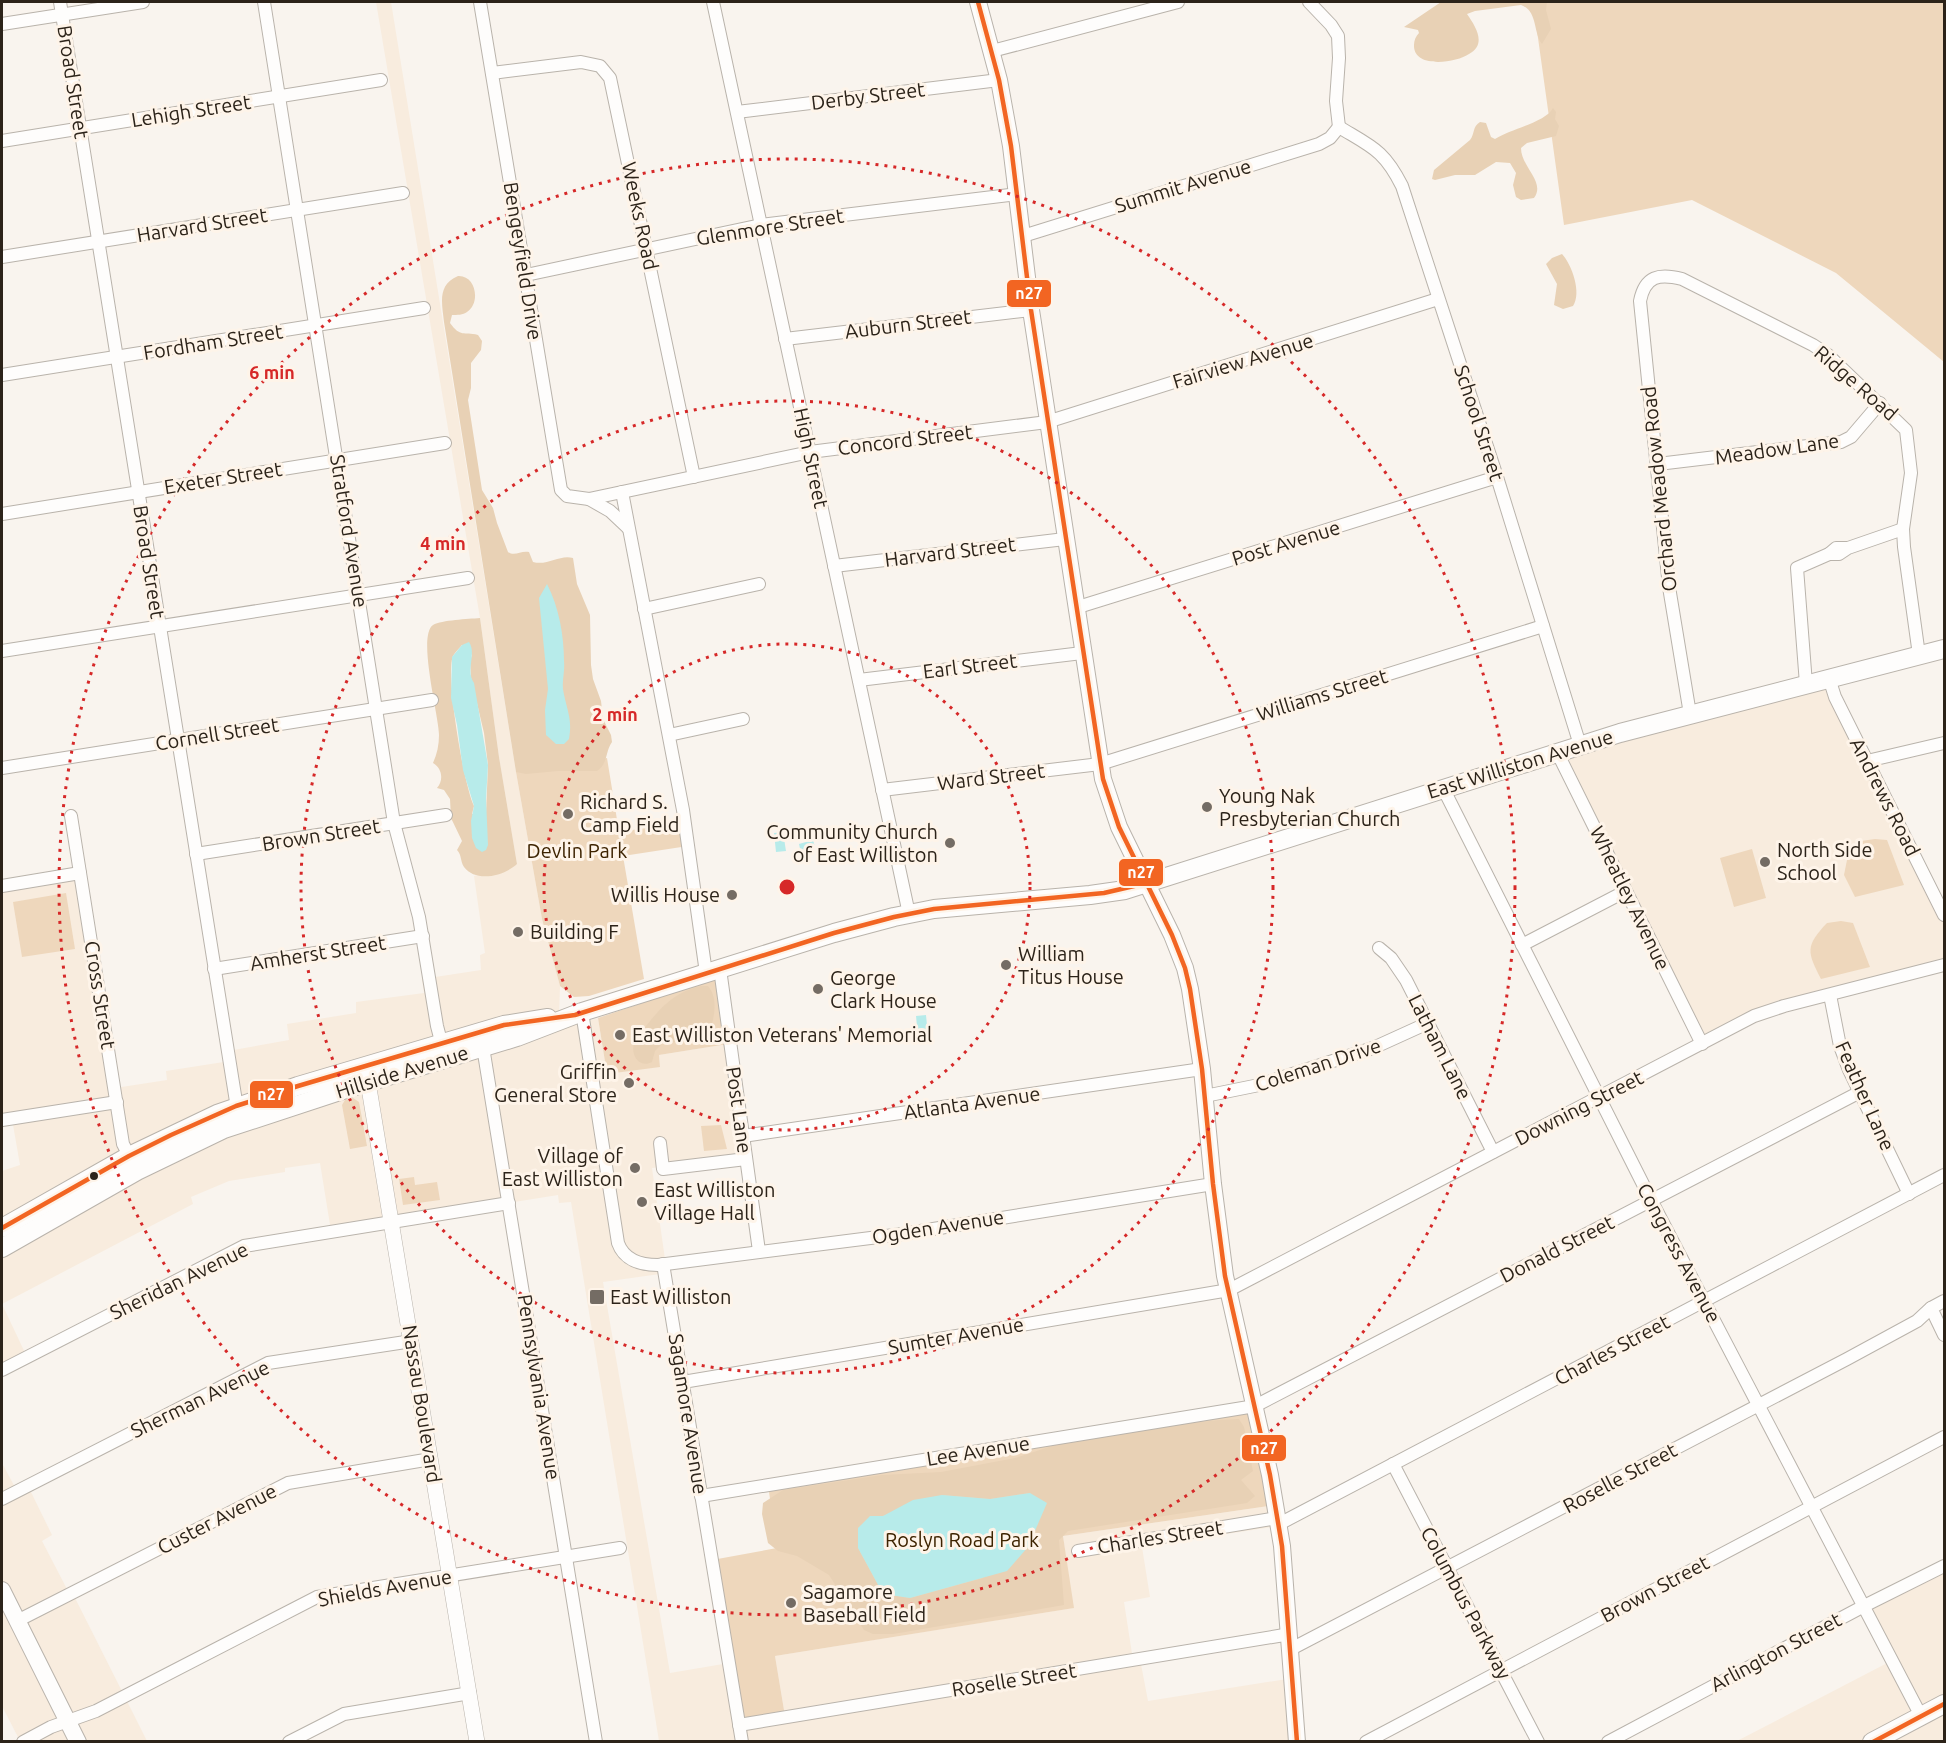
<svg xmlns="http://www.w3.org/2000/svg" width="1946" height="1743" font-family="Ubuntu,sans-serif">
<rect width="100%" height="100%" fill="#f9f4ee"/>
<!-- built -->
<g fill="#f8ecde">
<path d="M376,2H391L516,772L542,919L560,986L559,1016L561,1029L598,1018L607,1074L660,1066L659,1055L728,1044L744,1157L652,1168L667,1273L603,1282L670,1673L729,1663L785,1716L775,1656L1073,1608L1063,1536L1275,1505L1279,1526L1142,1547L1150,1597L1124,1602L1133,1660L1140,1659L1148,1701L1293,1678L1296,1741H659L571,1202L559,1203L558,1195L331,1231L320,1163L285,1168V1172L229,1181L191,1197L193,1204L2,1304L27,1357L2,1370V1171L20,1165L12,1119L2,1120V886L80,873L115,1088L167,1080L166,1071L230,1061L228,1051L289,1040L287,1024L356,1013V1002L424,993L422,979L481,970L480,955L485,953L474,876L517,864L499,757L480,618Z"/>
<path d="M1829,678L1944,915V965L1784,1006L1702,1044L1557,752Z"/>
<path d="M2,1463L17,1491L28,1486L52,1535L42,1541L69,1593L72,1592L147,1741H20L2,1706Z"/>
<path d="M1944,1568V1741L1735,1742L1893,1660L1867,1609Z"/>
</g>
<!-- green -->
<g fill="#eed7bc">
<path d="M1533,2H1944V362L1836,273L1692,200L1564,225Z"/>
<path d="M607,758L619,832L684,822L688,846L623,856L644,979L589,996L574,997L560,986L542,919L516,772Z"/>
<path d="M1875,839L1887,840L1904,885L1855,897L1844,875L1848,855L1861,841Z"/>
<path d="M1752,849L1766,898L1734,907L1720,858Z"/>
<path d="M66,893L75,949L22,957L13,902Z"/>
<path d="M1841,921L1853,923L1870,967L1821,979C1807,952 1805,946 1827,923Z"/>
<path d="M719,977L728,1044L659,1055L660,1067L607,1074L598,1018Z"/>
<path d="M353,1098L359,1102L367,1146L350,1149L342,1105L345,1100Z"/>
<path d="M721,1125L727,1149L704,1151L701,1126Z"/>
<path d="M414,1177L415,1185L437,1182L440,1200L403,1205L399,1179Z"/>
<path d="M1254,1406L1275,1505L1063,1536L1074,1608L775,1656L785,1716L740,1724L712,1560L777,1548L768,1485Z"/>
</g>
<!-- forest -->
<g fill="#e8d1b5" fill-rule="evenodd">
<path d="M1441,2H1547L1546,10L1551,29L1542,44C1533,33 1538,11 1521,5L1475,11L1467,14C1476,27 1487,44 1469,54C1456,63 1413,69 1414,45C1414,40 1416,36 1419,33L1418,30L1404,27Z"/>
<path d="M1553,108L1556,112L1555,119L1559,126L1556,136L1527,143L1521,148C1521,167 1546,182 1534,198L1521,200L1516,197L1513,185L1516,173L1510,163L1496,162L1475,175H1455L1435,180L1432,179L1434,170L1470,140C1475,134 1472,127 1480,122L1486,123L1491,137L1495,139C1511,129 1546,122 1553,108Z"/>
<path d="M1562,254C1572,265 1582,293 1573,306L1563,309L1554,305L1557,284L1546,264L1552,258Z"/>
<path d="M458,276C476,275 481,303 467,312C463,315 457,315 452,315L450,323C461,338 463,331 478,335L482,341L481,350L471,363V388L468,400L482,490L493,508L497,523L508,552C515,557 521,550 529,552L533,562C548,566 560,554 573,558L577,584L590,615L591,665L593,679L601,701L603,719L611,735L612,742C605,752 608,764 597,771H558L526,774L516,772L444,322C442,303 437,285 458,276Z"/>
<path d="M480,618L499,757L517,864C504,876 476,883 464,867C460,861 462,855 457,850L462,841L451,818L450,799L444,790L437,788C444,780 442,768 433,763C437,754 439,745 439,735C439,716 417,636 433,625C442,620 468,619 480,618ZM462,645L472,655L470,661L471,678L484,733L488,765L486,813L472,814L474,806C464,786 445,675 453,656C455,652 459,649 462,645Z"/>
<path d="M701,986H708C719,999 714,1019 709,1033L695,1041L663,1043L655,1051L652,1062C639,1069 629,1054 635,1041C637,1036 643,1031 646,1026C661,1007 676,991 701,986Z"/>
<path d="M1239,1419L1244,1427L1253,1471L1241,1480L1255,1496L1247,1503L1068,1531L1059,1540L1064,1605L893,1634H873L864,1630L829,1575L797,1556L778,1551L768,1543L762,1514L763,1503L783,1490L882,1475L941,1472L1015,1458L1055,1445L1166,1426L1219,1420ZM1030,1493L983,1578L910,1598L883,1594L858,1548L870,1516H883L942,1495L990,1499Z"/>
</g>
<!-- water -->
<g fill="#b7ebea">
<path d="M547,584C559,607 564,636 564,661C565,670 562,681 563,689C566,708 573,719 569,739L564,744H556L546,735L545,710L548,689L539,598Z"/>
<path d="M469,642C477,654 465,670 474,683L488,765L486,799L488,845L486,850L482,852L476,848L472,838L471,821L474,806L463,770L457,725L451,698L452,657L462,645Z"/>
<path d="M783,832L786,851L776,852L774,833Z"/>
<path d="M813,840L815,847L806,849L807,857L802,858L799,844Z"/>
<path d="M926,1015L928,1036L918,1037L916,1016Z"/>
<path d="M1030,1493L1047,1503L1028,1547L1007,1571L910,1598L883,1594L858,1548V1528L870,1516H883L913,1500L942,1495L990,1499Z"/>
</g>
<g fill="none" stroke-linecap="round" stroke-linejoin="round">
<!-- minor casing -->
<g stroke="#b9b3ab" stroke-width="14">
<g id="minor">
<path d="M60,2L238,1114"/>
<path d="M264,2L394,823L419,917L437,1026L443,1049"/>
<path d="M480,2L561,490L567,496L589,499L810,452L1047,422L1438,299"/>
<path d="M713,2L909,914"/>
<path d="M1309,2L1331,25L1338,36L1339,58L1336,101L1339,127"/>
<path d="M2,24L143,2"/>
<path d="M992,51L1178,2"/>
<path d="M492,73L581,62L600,66L610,78L694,477"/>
<path d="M737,112L999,80"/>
<path d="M1339,127C1372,147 1384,150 1402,186L1497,477L1580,745"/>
<path d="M2,141L381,80"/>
<path d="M1023,236L1319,144L1330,138L1339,127"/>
<path d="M2,257L403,193"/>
<path d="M526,275L761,225L1018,194"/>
<path d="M785,339L1031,310"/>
<path d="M2,375L424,308"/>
<path d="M1658,464L1841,442L1851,437L1880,403"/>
<path d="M622,492L683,810L706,973"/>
<path d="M589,499L610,511L628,528"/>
<path d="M2,514L445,443"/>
<path d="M1848,548H1836L1829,554H1839L1848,548L1903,529"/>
<path d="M834,566L1065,539"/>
<path d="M1075,608L1497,477"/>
<path d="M644,609L759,584"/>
<path d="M2,651L468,578"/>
<path d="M1829,678L1835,697L1944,915"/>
<path d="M859,680L1082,653"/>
<path d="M1806,684L1797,568L1829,554"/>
<path d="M1690,714L1669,587L1640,301C1645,276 1659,273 1682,279L1813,345L1828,355L1906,430L1911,473L1903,529L1904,547L1919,655"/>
<path d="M669,735L743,719"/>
<path d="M1557,752L1702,1044"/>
<path d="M1867,761L1944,743"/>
<path d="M2,768L432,700"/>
<path d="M1443,788L1651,1200L1921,1716"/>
<path d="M882,790L1100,764L1543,626"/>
<path d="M71,816L123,1144L133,1163"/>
<path d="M196,854L446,815"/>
<path d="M2,886L80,873"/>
<path d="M1522,945L1626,891"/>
<path d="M1379,948L1391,958L1406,980L1493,1152"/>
<path d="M214,969L423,936"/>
<path d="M720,969L759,1251"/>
<path d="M1830,995L1840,1046L1849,1070L1909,1194"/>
<path d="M582,1012L618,1243C624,1260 641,1265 658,1265L902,1234L1213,1184"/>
<path d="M482,1041L596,1742"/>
<path d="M1205,1096L1259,1085L1373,1048L1428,1023"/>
<path d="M2,1120L117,1102"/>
<path d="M743,1136L1202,1069"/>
<path d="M660,1143L663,1169L746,1159"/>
<path d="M663,1264L742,1742"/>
<path d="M1931,1308L1944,1335"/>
<path d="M2,1370L244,1246L509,1203"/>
<path d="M683,1382L1229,1290L1754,1016L1784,1006L1944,965"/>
<path d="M1393,1464L1538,1742"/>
<path d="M701,1496L1255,1406L1860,1092"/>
<path d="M2,1499L268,1363L412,1341"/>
<path d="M1279,1524L1944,1175"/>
<path d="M1078,1551L1277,1518"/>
<path d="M17,1621L288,1483L431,1459"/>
<path d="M1291,1649L1847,1359L1917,1321L1931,1308L1944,1301"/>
<path d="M739,1725L1290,1634"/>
<path d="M23,1742L51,1727L96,1711L317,1597L620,1548"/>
<path d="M289,1742L344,1714L470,1693"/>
<path d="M1366,1742L1944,1437"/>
<path d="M1608,1742L1864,1606L1944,1566"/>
</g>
</g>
<!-- tertiary casing -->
<g stroke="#b9b3ab" stroke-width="16">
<path id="tertiary" d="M365,1073L368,1082L477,1742"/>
</g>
<!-- secondary casing -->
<g stroke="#b9b3ab" stroke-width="18">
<g id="secondary">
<path d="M978,2L999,80L1011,146L1031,310L1103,779L1119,827L1172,935L1185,968L1190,989L1202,1069L1213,1184L1225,1276L1270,1475L1282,1546L1297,1742"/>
<path d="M2,1590L78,1742"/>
</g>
</g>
<!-- primary casing -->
<g stroke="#b9b3ab" stroke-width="20">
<g id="primary">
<path d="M2,1228L129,1156L217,1114L298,1086L504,1025L548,1018"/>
<path d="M2,1248L137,1171L224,1129L352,1087L517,1037L582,1012L834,933L894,917L934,909L1090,895L1125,890L1620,733L1944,649"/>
<path d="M1872,1742L1944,1704"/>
</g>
</g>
<!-- minor -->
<use href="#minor" stroke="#fefdfc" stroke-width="12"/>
<!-- tertiary -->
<use href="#tertiary" stroke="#fefdfc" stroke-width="15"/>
<!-- secondary -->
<use href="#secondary" stroke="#fefdfc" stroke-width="16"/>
<!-- primary -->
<use href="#primary" stroke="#fefdfc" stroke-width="18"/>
<!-- bus-1 casing -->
<g stroke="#fef4e9" stroke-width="9">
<g id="bus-1">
<path d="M978,2L999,80L1011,146L1031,310L1103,779L1119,827L1172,935L1185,968L1190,989L1202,1069L1213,1184L1225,1276L1270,1475L1282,1546L1297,1742"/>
<path d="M2,1228L129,1156L171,1135L236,1106L298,1086L504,1025L575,1015L834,933L894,917L934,909L1104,893L1147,883"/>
<path d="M1873,1742L1944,1704"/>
</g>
</g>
<!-- bus-1 -->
<use href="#bus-1" stroke="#f26522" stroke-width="4.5"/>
</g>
<!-- distance rings -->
<g fill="none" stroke="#d62828" stroke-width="3" stroke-dasharray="3 6">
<circle cx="787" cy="887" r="243"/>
<circle cx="787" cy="887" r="486"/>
<circle cx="787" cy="887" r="728"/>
</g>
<!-- markers -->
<g fill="#746c64" stroke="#fef4e9" stroke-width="2">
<circle cx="1207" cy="807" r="6"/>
<circle cx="568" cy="814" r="6"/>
<circle cx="950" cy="843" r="6"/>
<circle cx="1765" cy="862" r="6"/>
<circle cx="732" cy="895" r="6"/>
<circle cx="518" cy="932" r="6"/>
<circle cx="1006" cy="965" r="6"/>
<circle cx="818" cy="989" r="6"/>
<circle cx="620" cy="1035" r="6"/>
<circle cx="629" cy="1083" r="6"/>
<circle cx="635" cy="1168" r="6"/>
<circle cx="642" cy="1202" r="6"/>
<rect x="589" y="1289" width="16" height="16" rx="3"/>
<circle cx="791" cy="1603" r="6"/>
</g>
<circle fill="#2c2319" stroke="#fef4e9" stroke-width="2" cx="94" cy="1176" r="5"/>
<g text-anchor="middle" stroke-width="6" stroke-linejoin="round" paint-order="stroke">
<!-- street labels -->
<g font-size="20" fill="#2c2319" stroke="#fef4e9">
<text transform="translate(73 82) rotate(81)" y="7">Broad Street</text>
<text transform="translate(868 96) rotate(-7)" y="7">Derby Street</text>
<text transform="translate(191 111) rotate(-9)" y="7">Lehigh Street</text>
<text transform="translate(1183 186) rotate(-17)" y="7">Summit Avenue</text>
<text transform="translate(640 216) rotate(78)" y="7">Weeks Road</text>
<text transform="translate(202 225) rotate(-9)" y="7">Harvard Street</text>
<text transform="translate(770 227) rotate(-9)" y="7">Glenmore Street</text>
<text transform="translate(523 261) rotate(81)" y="7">Bengeyfield Drive</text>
<text transform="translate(908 324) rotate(-7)" y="7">Auburn Street</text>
<text transform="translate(213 342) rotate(-9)" y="7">Fordham Street</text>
<text transform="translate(1243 361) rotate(-17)" y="7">Fairview Avenue</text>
<text transform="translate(1856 383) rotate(41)" y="7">Ridge Road</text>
<text transform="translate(1479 423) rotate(72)" y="7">School Street</text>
<text transform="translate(905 440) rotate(-7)" y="7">Concord Street</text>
<text transform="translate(1777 449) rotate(-8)" y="7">Meadow Lane</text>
<text transform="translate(811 458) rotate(78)" y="7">High Street</text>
<text transform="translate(223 478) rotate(-9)" y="7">Exeter Street</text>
<text transform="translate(1659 489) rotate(-96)" y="7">Orchard Meadow Road</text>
<text transform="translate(349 531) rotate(81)" y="7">Stratford Avenue</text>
<text transform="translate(1286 543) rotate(-17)" y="7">Post Avenue</text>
<text transform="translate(950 552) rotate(-7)" y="7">Harvard Street</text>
<text transform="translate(149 562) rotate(81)" y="7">Broad Street</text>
<text transform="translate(970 666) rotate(-7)" y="7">Earl Street</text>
<text transform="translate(1322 695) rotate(-17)" y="7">Williams Street</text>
<text transform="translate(217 734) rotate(-9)" y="7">Cornell Street</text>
<text transform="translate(1520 764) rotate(-17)" y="7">East Williston Avenue</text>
<text transform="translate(991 777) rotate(-7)" y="7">Ward Street</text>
<text transform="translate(1885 797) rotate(63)" y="7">Andrews Road</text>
<text transform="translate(321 835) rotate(-9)" y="7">Brown Street</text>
<text transform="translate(1630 898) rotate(64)" y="7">Wheatley Avenue</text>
<text transform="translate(318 953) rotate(-9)" y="7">Amherst Street</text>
<text transform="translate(100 995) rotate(81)" y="7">Cross Street</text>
<text transform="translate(1440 1047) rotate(63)" y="7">Latham Lane</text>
<text transform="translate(1318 1065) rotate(-18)" y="7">Coleman Drive</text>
<text transform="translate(402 1072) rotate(-17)" y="7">Hillside Avenue</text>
<text transform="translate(1865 1096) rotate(66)" y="7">Feather Lane</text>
<text transform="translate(972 1103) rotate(-8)" y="7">Atlanta Avenue</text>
<text transform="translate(1579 1108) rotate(-27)" y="7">Downing Street</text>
<text transform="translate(739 1110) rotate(82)" y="7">Post Lane</text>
<text transform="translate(938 1227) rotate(-9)" y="7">Ogden Avenue</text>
<text transform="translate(1557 1249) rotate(-27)" y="7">Donald Street</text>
<text transform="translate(1679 1253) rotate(62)" y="7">Congress Avenue</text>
<text transform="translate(179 1281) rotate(-26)" y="7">Sheridan Avenue</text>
<text transform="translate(956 1336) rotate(-10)" y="7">Sumter Avenue</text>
<text transform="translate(1612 1350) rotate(-28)" y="7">Charles Street</text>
<text transform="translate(539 1387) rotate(81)" y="7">Pennsylvania Avenue</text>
<text transform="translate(200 1399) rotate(-26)" y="7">Sherman Avenue</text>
<text transform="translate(422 1404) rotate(81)" y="7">Nassau Boulevard</text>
<text transform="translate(688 1414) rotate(81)" y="7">Sagamore Avenue</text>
<text transform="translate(978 1451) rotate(-9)" y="7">Lee Avenue</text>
<text transform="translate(1620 1478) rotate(-28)" y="7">Roselle Street</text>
<text transform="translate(217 1519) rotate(-27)" y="7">Custer Avenue</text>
<text transform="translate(1160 1537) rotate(-9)" y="7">Charles Street</text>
<text transform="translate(385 1588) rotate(-10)" y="7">Shields Avenue</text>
<text transform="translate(1655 1589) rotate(-28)" y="7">Brown Street</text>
<text transform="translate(1466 1603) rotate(62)" y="7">Columbus Parkway</text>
<text transform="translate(1776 1652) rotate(-28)" y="7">Arlington Street</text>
<text transform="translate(1014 1680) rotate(-9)" y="7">Roselle Street</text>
</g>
<!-- poi labels -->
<g font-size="20" fill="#2c2319" stroke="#fef4e9" text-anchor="start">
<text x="1219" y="803">Young Nak<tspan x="1219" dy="23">Presbyterian Church</tspan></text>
<text x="580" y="809">Richard S.<tspan x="580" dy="23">Camp Field</tspan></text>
<text x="938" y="839" text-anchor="end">Community Church<tspan x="938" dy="23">of East Williston</tspan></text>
<text x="1777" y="857">North Side<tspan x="1777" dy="23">School</tspan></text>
<text x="720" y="902" text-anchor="end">Willis House</text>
<text x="530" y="939">Building F</text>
<text x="1018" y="961">William<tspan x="1018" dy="23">Titus House</tspan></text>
<text x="830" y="985">George<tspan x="830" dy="23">Clark House</tspan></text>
<text x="632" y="1042">East Williston Veterans' Memorial</text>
<text x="617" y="1079" text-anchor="end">Griffin<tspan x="617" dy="23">General Store</tspan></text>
<text x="623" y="1163" text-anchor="end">Village of<tspan x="623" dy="23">East Williston</tspan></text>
<text x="654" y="1197">East Williston<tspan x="654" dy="23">Village Hall</tspan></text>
<text x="610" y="1304">East Williston</text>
<text x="803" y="1599">Sagamore<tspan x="803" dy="23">Baseball Field</tspan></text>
</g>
<!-- park labels -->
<g font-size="20" fill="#3d2300" stroke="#fef4e9">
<text x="577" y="858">Devlin Park</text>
<text x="962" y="1547">Roslyn Road Park</text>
</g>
</g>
<circle cx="787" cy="887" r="9" fill="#d62828" stroke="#fef4e9" stroke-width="3"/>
<g font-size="18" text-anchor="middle" font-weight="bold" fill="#d62828" stroke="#fef4e9" stroke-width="6" stroke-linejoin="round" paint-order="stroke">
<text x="272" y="379">6 min</text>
<text x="443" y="550">4 min</text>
<text x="615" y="721">2 min</text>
</g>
<g stroke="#fef4e9" stroke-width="2">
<rect x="1006" y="279" width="46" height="29" rx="6" fill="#f26522"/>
<rect x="1118" y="858" width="46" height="29" rx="6" fill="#f26522"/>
<rect x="249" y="1080" width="45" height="29" rx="6" fill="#f26522"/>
<rect x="1241" y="1434" width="46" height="28" rx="6" fill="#f26522"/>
</g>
<g font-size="16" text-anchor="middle" font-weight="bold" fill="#fff">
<text x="1029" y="299">n27</text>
<text x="1141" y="878">n27</text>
<text x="271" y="1100">n27</text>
<text x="1264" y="1454">n27</text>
</g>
<!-- border -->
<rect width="1946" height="1743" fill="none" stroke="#2c2319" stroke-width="6"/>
</svg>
